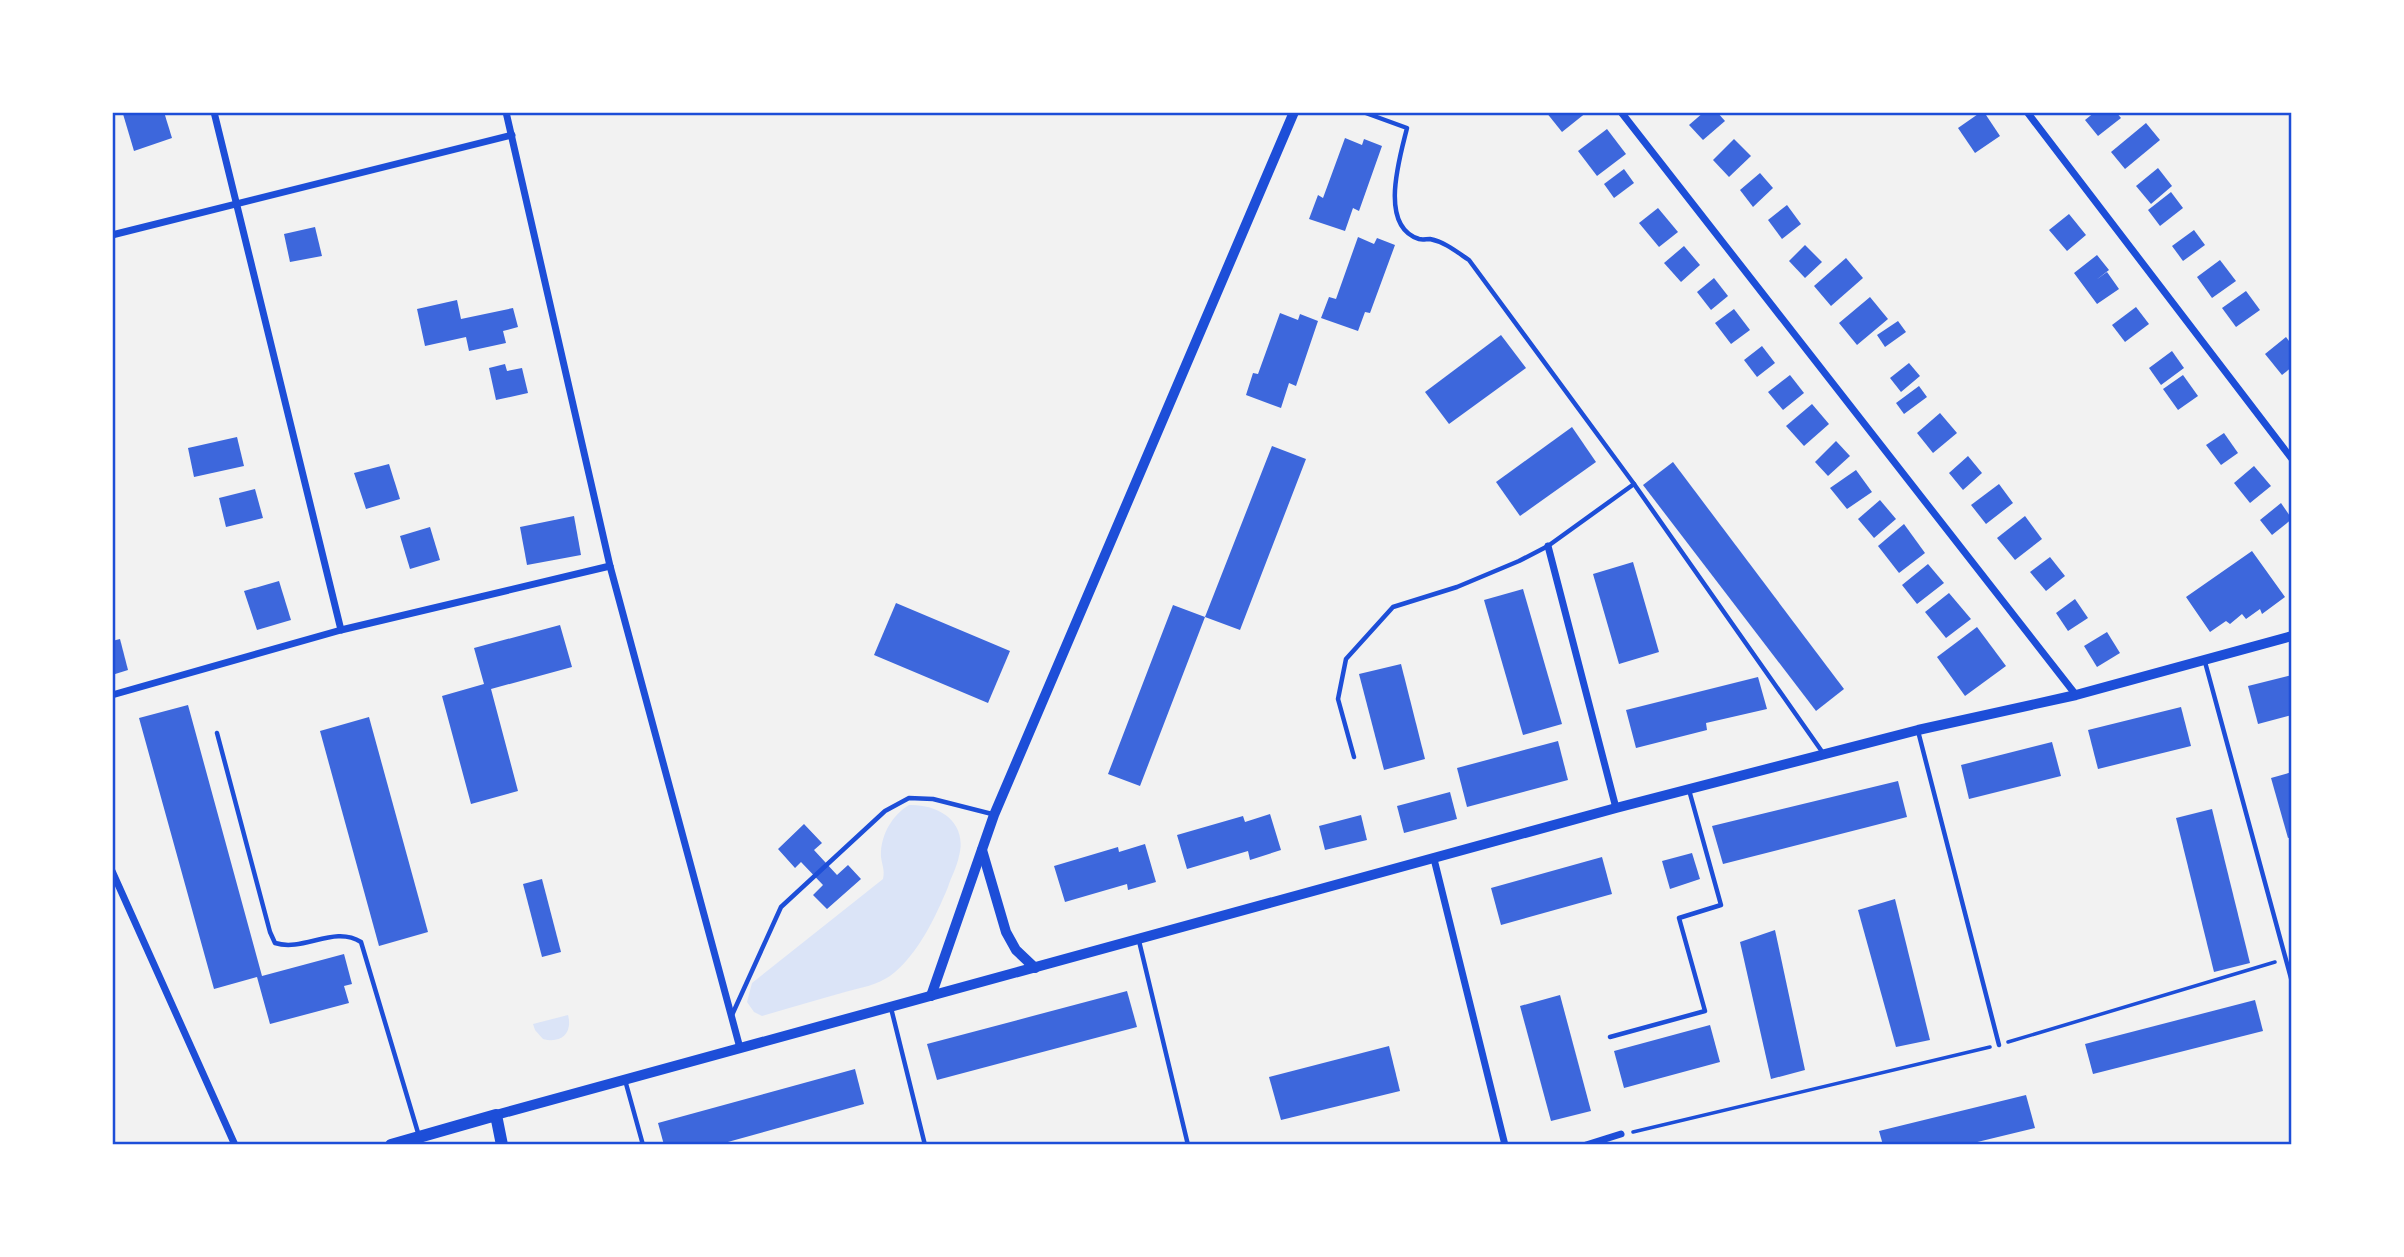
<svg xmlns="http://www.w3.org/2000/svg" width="2404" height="1257" font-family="Manrope,sans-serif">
<rect width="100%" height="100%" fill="#f2f2f2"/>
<!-- green -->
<g fill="#dbe4f7">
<path d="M909,805C939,804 968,822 959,856C957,867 951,877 948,887C935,918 918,955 890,976C877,985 860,988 845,992C817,1000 789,1008 762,1016L754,1012L747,1002L752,983L883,879C885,870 882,865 881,857C880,836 892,815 909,805Z"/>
<path d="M568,1015C573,1033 561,1044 543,1039L535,1030L533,1024Z"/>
</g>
<!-- building -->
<g fill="#3d67dc">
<path d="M128,112H164L172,138L134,151L123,114Z"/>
<path d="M1546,112H1587L1562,132Z"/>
<path d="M1704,112H1717L1725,121L1703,140L1689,125Z"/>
<path d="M1981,112H1984L2000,136L1975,153L1958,128Z"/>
<path d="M2095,112H2116L2121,118L2098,136L2085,120Z"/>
<path d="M2146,123L2160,140L2125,169L2111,152Z"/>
<path d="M1607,129L1626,154L1597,176L1578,151Z"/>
<path d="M1345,138L1362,145L1364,139L1382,146L1359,211L1353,208L1345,231L1309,219L1318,195L1323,198Z"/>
<path d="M1734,139L1751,156L1729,177L1713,160Z"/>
<path d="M2158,168L2172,186L2151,204L2136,186Z"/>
<path d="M1624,169L1634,183L1614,198L1604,184Z"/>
<path d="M1760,173L1773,188L1753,207L1740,190Z"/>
<path d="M2171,192L2183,208L2160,226L2148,210Z"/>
<path d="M1787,205L1801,224L1782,239L1768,220Z"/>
<path d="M1658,208L1678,232L1659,247L1639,223Z"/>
<path d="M2069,214L2086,235L2067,251L2049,230Z"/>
<path d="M315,227L322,256L290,262L284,234Z"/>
<path d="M2194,230L2205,245L2183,261L2172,246Z"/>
<path d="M1358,237L1374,244L1377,238L1395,245L1370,313L1365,312L1358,331L1321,318L1329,297L1336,299Z"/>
<path d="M1805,245L1822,262L1805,278L1789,261Z"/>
<path d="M1684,246L1700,265L1681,282L1664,263Z"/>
<path d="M2097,255L2109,270L2096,280L2107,272L2119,289L2097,304L2074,273Z"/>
<path d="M1846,258L1863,278L1831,306L1814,286Z"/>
<path d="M2220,260L2236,281L2212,298L2197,277Z"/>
<path d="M1714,278L1728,296L1711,310L1697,292Z"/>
<path d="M2246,291L2260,310L2236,327L2222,308Z"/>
<path d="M1870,297L1888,319L1857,345L1839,323Z"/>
<path d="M457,300L461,319L513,308L518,327L503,331L506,343L469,351L466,337L425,346L417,309Z"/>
<path d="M2136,307L2149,324L2125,342L2112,325Z"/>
<path d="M1734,309L1750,330L1731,344L1715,323Z"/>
<path d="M1280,313L1298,320L1300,314L1318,321L1296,386L1289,383L1281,408L1246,395L1253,373L1258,374Z"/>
<path d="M1898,321L1906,332L1885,347L1877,335Z"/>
<path d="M1501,335L1526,368L1449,424L1425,392Z"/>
<path d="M2286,337L2292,345V367L2282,375L2265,354Z"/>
<path d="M1762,346L1775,363L1757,377L1744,360Z"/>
<path d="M2172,351L2184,368L2161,385L2149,368Z"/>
<path d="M1909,363L1920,376L1901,392L1890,378Z"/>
<path d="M505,364L507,371L522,368L528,393L496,400L489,368Z"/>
<path d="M1790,375L1804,393L1783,410L1768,392Z"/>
<path d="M2183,375L2198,396L2178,410L2163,389Z"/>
<path d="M1919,386L1927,397L1904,414L1896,403Z"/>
<path d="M1812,404L1829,424L1804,446L1786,426Z"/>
<path d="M1940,413L1957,433L1933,453L1917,433Z"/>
<path d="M1572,427L1596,462L1520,516L1496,482Z"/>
<path d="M2224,433L2238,453L2221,465L2206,445Z"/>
<path d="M237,437L244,466L194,477L188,448Z"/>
<path d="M1836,441L1850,456L1828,476L1815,462Z"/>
<path d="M1272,446L1306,459L1240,630L1205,617L1140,786L1108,774L1173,605L1205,617Z"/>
<path d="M1968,456L1982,473L1963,490L1949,473Z"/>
<path d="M1673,462L1844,689L1816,711L1643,485Z"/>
<path d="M389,464L400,499L366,509L354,473Z"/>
<path d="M2254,466L2271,486L2250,503L2234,483Z"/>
<path d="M1856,470L1872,492L1847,509L1830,488Z"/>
<path d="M1999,484L2013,503L1986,524L1971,505Z"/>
<path d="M255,489L263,518L226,527L219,498Z"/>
<path d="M1880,500L1896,519L1874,538L1858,519Z"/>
<path d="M2281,503L2292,519L2272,535L2260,520Z"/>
<path d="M574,516L581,555L527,565L520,527Z"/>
<path d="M2025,516L2042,539L2015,560L1997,538Z"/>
<path d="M1904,524L1925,553L1899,573L1878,546Z"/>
<path d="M430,527L440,560L410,569L400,536Z"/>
<path d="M2252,551L2285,597L2262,614L2260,609L2246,619L2242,614L2230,624L2226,621L2210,632L2186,597Z"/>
<path d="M2050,557L2065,576L2046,591L2030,572Z"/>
<path d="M1633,562L1659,652L1619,664L1593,574Z"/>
<path d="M1928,564L1944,583L1917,604L1902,585Z"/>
<path d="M279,581L291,620L257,630L244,591Z"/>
<path d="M1523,589L1562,724L1523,735L1484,600Z"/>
<path d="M1949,593L1971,619L1946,638L1925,612Z"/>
<path d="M2075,599L2088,618L2068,631L2056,613Z"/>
<path d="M896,603L1010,651L988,703L874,655Z"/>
<path d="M560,625L572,667L491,689L518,791L471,804L442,696L484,684L474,648Z"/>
<path d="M1977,627L2006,666L1965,696L1937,657Z"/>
<path d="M2107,632L2120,653L2097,667L2084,646Z"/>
<path d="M120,639L128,670L112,675V641Z"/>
<path d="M1401,664L1425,759L1384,770L1359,674Z"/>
<path d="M2292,675V715L2258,724L2248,686Z"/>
<path d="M1758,677L1767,709L1706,723L1707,730L1636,748L1626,710Z"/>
<path d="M188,705L262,976L344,954L352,984L344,986L349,1003L270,1024L257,977L214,989L139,718Z"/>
<path d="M2181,707L2191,746L2098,769L2088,730Z"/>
<path d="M369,717L428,932L379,946L320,731Z"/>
<path d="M1558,741L1568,780L1467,807L1457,768Z"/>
<path d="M2052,742L2061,776L1969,799L1961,765Z"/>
<path d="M2292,772V837L2288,838L2271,778Z"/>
<path d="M1898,781L1907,817L1723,864L1712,826Z"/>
<path d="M1450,792L1457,819L1404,833L1397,806Z"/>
<path d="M2212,809L2250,963L2214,972L2176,818Z"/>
<path d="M1270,814L1281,850L1250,860L1248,851L1187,869L1177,835L1243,816L1245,822Z"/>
<path d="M1361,815L1367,840L1325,850L1319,826Z"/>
<path d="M804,824L822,843L814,850L837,875L848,865L861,879L827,909L813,895L823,885L801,862L795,868L778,849Z"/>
<path d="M1145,844L1156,882L1128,890L1127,884L1065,902L1054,866L1118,847L1119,852Z"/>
<path d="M1692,853L1700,879L1670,889L1662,861Z"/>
<path d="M1602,857L1612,894L1501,925L1491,888Z"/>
<path d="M542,879L561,952L542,957L523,884Z"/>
<path d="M1895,899L1930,1040L1896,1047L1858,910Z"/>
<path d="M1775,930L1805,1070L1771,1079L1740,942Z"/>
<path d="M1127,991L1137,1027L937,1080L927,1044Z"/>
<path d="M1560,995L1591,1111L1551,1121L1520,1006Z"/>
<path d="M2255,1000L2263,1031L2093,1074L2085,1044Z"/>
<path d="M1710,1025L1720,1062L1624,1088L1614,1051Z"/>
<path d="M1389,1046L1400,1091L1281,1120L1269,1077Z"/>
<path d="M855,1069L864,1104L717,1145H664L658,1123Z"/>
<path d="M2026,1095L2035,1128L1965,1145H1883L1879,1131Z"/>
</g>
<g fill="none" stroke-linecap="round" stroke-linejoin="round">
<!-- path -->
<g stroke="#1d4ed8" stroke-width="3.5">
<path d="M2008,1042L2275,962"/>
<path d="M1633,1132L1990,1047"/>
</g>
<!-- service -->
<g stroke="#1d4ed8" stroke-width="4.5">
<path d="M1363,112L1407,128C1400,157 1378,226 1419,239C1423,240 1426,239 1430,239C1445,242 1457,252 1469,260L1634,484L1823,753"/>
<path d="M2205,662L2292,982"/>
<path d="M1918,731L1999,1045"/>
<path d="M217,733L270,932L275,943C304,952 334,925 361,942L419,1136"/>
<path d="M1354,757L1338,699L1346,659L1393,607L1457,587L1519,561L1548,546L1634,484"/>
<path d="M1139,941L1188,1145"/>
<path d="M891,1008L925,1145"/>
<path d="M732,1015L781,907L885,811L909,798L933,799L992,814"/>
<path d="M1610,1037L1705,1011L1679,918L1721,905L1689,790"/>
<path d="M625,1080L643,1145"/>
</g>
<!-- minor -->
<g stroke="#1d4ed8" stroke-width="7">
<path d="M214,112L341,630"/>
<path d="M506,112L610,566L740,1048"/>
<path d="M1621,112L2076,695"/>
<path d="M2027,112L2292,459"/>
<path d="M112,235L512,135"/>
<path d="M1548,546L1616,808"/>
<path d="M112,695L341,630L610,566"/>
<path d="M1434,859L1505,1145"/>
<path d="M112,871L235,1145"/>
<path d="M1586,1145L1621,1134"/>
</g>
<!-- tertiary -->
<g stroke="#1d4ed8" stroke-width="10">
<path d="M982,850L1006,932L1016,950L1035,968"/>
<path d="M931,996L994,815L1294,112"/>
<path d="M496,1115L1616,808L1918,730L2076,695L2292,636"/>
</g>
<!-- secondary -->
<path stroke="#1d4ed8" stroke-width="12" d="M391,1145L496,1115L502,1145"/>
</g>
<!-- border -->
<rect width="2404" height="1257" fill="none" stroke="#ffffff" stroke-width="228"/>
<rect x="114" y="114" width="2176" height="1029" fill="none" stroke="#1d4ed8" stroke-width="2.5"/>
</svg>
